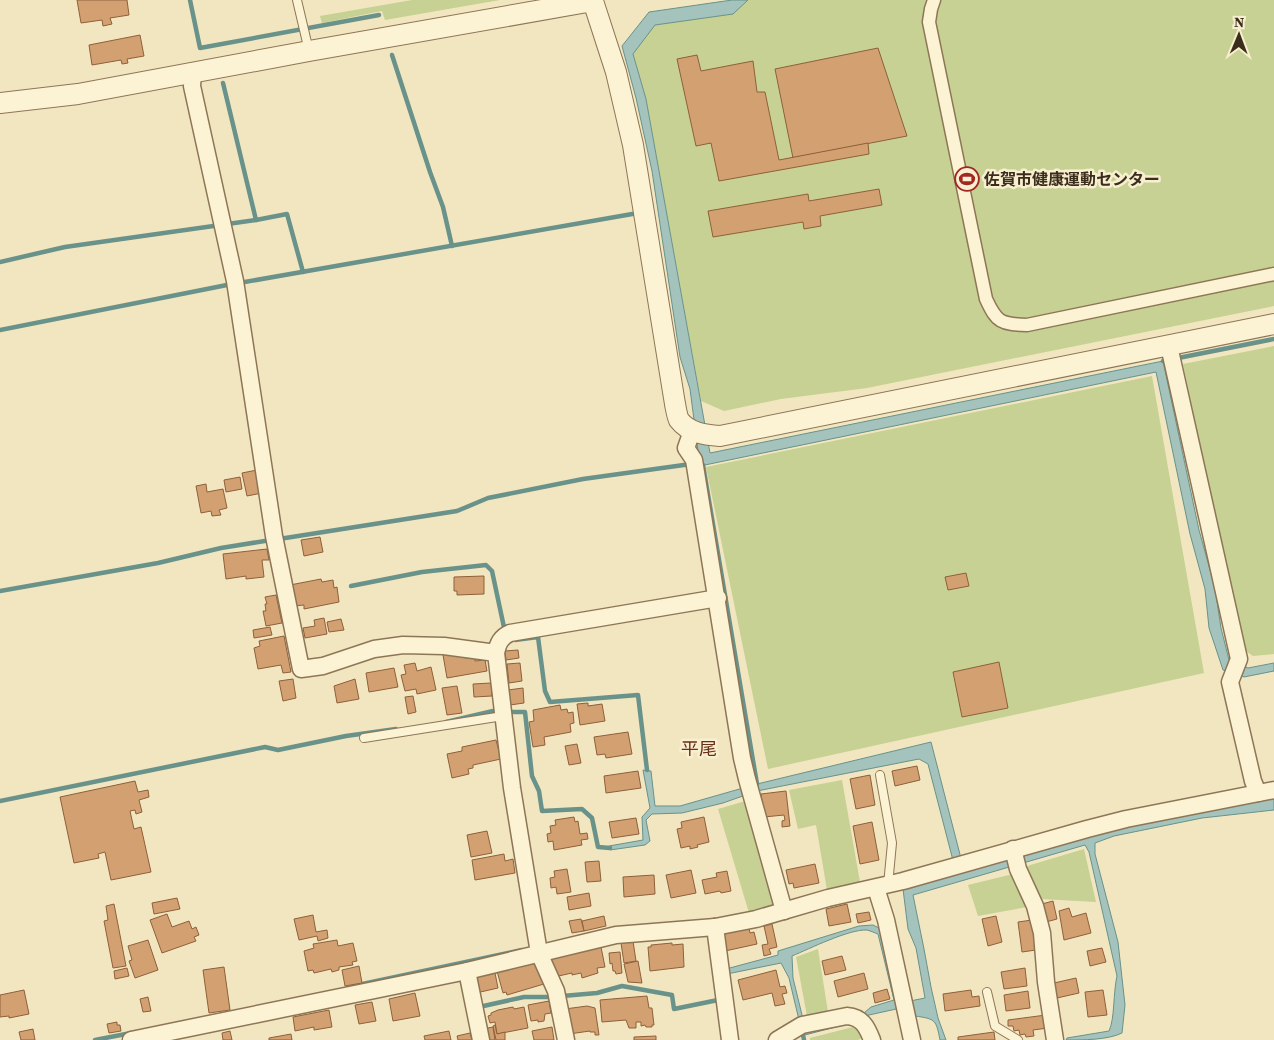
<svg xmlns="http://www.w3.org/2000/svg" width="1274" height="1040" font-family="'Source Serif 4','Noto Sans JP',serif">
<rect width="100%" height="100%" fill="#f2e6c0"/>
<!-- green -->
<g fill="#c6d193">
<path d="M412,0H500L385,20L382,11L322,23L320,16Z"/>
<path d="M748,0H1274V306L867,388L781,399L724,411L701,401L646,99L633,53L655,25L732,14Z"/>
<path d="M1274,346V654L1253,656L1243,649L1183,364Z"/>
<path d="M1152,376L1204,673L768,769L706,467Z"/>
<path d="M842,780L860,882L827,890L816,825L798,829L789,790Z"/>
<path d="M749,800L778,904L749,913L718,809Z"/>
<path d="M1084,849L1096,902L1041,899L1027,866Z"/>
<path d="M1013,874L1027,907L978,916L968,885Z"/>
<path d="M818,949L828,1012L807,1016L796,957Z"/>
<path d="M857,1026L866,1036L858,1040H810V1038Z"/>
</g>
<!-- water -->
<g fill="#a3c3bc" stroke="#69928a">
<path d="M732,0H748L733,14L655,25L633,54L646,99L710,453L1163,361L1199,530L1215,588L1221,628L1229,660L1248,668L1274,663V671L1244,677L1223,670L1209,628L1205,589L1190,534L1156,372L700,466L690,389L680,357L652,171L636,98L622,46L649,12Z"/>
<path d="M931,742L964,870L1113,828L1274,797V810L1202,818L1114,836L1095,843V854L1118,942L1125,1005L1122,1033C1108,1040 1083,1040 1066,1040L1067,1038L1109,1031C1115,1018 1113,993 1117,976L1089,852L1085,845L913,895L924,949L931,987L938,1018L946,1040H940C936,1020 936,1019 915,1016L910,1006L869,1015L847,1024L801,1036V1031L842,1023L864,1013L871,1007L894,1000L878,934C875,933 871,931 867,930C849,929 809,949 792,956L793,978L803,1019L799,1020L789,978L781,963L727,974L726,969L778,955V951L859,926L873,925L883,930L910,1001L925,998L916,948L908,929L903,889L956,872L928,764L919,759L757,791L723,803L682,813L652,814L646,820L650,841L645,845L610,850L609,846L643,840L642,817L650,808L643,770L651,771L655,806H680L757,784Z"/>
</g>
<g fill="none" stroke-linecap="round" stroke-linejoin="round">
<!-- stream -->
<g stroke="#69928a" stroke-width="4.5">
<path d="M190,0L200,48L379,15"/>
<path d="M392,55L430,172L443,207L452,246"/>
<path d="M223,83L256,220"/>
<path d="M0,262L65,247L256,220L287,214L303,272"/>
<path d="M239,283L638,213"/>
<path d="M0,330L232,284"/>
<path d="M1163,361L1274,339"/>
<path d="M703,465L757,784"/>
<path d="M279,539L457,511L488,498L583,479L691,464"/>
<path d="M351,586L422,572L486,565L492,571L505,632"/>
<path d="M0,591L158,563L221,548L271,540"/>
<path d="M511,637L515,640L538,637L545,691L550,702L638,695L647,770"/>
<path d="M507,712H525L532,776L539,791L542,811L582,809L592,818L598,847L610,848"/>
<path d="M446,722L493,711H499"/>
<path d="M0,801L265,747L278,750L346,736L396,729"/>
<path d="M353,986L522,950"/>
<path d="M479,1007L524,997H551L597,993L622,986L672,995L674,1009L718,1000V998"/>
<path d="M803,1035L804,1040"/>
<path d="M95,1040L131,1033"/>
</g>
</g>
<!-- building -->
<g fill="#d3a072" stroke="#8e603a">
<path d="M77,0H127L129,15L110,18L112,24L103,26L102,20L81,23Z"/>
<path d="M140,35L144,56L127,59L128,63L122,64L121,60L92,65L89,45Z"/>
<path d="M878,48L907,136L793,158L775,69Z"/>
<path d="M697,55L701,71L753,61L757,92H765L779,160L868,143L869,154L719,181L711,143L696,146L677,59Z"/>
<path d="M879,189L882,205L820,216L821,226L804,229L803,222L713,237L708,211L808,194L809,201Z"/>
<path d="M257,470L262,493L247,496L242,473Z"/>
<path d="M240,477L242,489L226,492L224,480Z"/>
<path d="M206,484L207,492L223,489L227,508L219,510L221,515L212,516L211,511L201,513L196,486Z"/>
<path d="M320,537L323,552L304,556L301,540Z"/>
<path d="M267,549L269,560H262L264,577L246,579V576L226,579L223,554Z"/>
<path d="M966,573L969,586L948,590L945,577Z"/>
<path d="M484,576V594L457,595V591H454V577Z"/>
<path d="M321,579L322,582L333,580L334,588L337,587L339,602L304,609V605L294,606L290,585Z"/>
<path d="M276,595L282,623L266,626L263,611H266L265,604H267L265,597Z"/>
<path d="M324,618L327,634L305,638L303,628L315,626L314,620Z"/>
<path d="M341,619L344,630L329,632L327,622Z"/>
<path d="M270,627L272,635L254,638L253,630Z"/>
<path d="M284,636L291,672L283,673L281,665L258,669L254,648L260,646L259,641Z"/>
<path d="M518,650L519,658L506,660L505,651Z"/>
<path d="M453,653L454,656L465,655L466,658L474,657L475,661L485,660L487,671L447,678L443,655Z"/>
<path d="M999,662L1008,708L962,717L953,672Z"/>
<path d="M415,663L417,671L431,667L436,690L417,694L416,689L405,691L401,675L406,674L404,665Z"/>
<path d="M520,663L522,681L509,683L507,664Z"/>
<path d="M394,668L398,687L369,692L366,673Z"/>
<path d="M293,679L296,698L283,701L279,681Z"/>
<path d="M355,679L359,699L337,703L334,686Z"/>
<path d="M491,683L492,696L474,697L473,684Z"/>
<path d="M457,686L462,713L447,715L442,688Z"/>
<path d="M523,688L524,703L510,705L508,690Z"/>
<path d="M413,696L416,712L408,714L405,697Z"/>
<path d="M588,703V706L602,704L605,721L580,725L577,704Z"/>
<path d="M560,705L561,710L567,709L568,713L573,712L574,723L570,724L571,732L544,737L545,745L533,747L529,722L534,721L533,710Z"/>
<path d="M628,732L632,754L606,758L605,754L597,755L594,737Z"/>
<path d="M496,740L501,759L473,765V768L468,769L469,774L452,778L447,754L462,751V747Z"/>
<path d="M577,744L581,763L569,765L565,746Z"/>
<path d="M917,766L920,780L895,786L892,771Z"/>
<path d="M638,771L641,788L606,793L604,776Z"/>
<path d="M870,775L875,805L856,809L850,779Z"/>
<path d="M135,781L138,792L148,790L149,797L139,800L142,812L136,814L135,810L130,811L134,829L141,827L151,872L111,880L105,852L98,854L99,858L74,863L60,797Z"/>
<path d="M786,791L790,826L782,827V821L785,820L784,815L764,817L761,794Z"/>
<path d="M574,817L575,822L578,821L580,834L587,833L588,839L581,840L582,845L554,850L553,841L548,842L547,834L551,833L550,826L556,825L555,820Z"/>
<path d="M704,817L709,842L697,845L698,847L690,849V846L681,848L677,829L682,828L681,822Z"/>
<path d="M636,818L639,834L612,838L609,822Z"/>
<path d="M872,822L879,860L860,864L853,826Z"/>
<path d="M487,831L492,853L471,857L467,835Z"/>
<path d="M504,854L505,861L513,859L515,873L475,880L472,860Z"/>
<path d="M599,861L601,881L587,882L585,862Z"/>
<path d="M815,864L819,883L794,888L793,883L789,884L786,870Z"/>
<path d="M567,869L571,892L557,894L556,887L551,888L550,878L555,877L554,871Z"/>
<path d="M691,870L696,893L671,898L666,875Z"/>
<path d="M727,871L731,891L721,893L720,891L705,894L702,880L717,877L716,873Z"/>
<path d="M654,875L655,894L624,897L623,877Z"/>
<path d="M589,893L591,906L569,910L567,897Z"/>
<path d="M177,898L180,909L154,914L152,903Z"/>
<path d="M1053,901L1057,919L1046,922L1042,904Z"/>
<path d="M114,904L126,966L113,968L104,921L108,920L106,906Z"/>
<path d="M847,904L851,922L829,926L826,909Z"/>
<path d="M1069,908L1072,917L1086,913L1091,933L1064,940L1059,911Z"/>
<path d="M869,912L871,920L858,923L856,914Z"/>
<path d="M167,914L172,927L189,921L192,929L196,927L199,935L194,937L196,941L162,953L150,920Z"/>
<path d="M313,915L316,932L327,930L328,938L318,941L317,936L299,940L294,919Z"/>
<path d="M604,916L606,926L584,931L582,921Z"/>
<path d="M996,916L1002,942L988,946L982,919Z"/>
<path d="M581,919L584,931L572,933L569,921Z"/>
<path d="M1032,920L1036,950L1022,952L1018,922Z"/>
<path d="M772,924L777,947L769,949L771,954L764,956L762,945L768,944L764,926Z"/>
<path d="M749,928L750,933L754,932L757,944L725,951L722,934Z"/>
<path d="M148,940L158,970L135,978L129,961L132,960L128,946Z"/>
<path d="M337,940L338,946L353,943L357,961L352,962L353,965L339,967V970L332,972L331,969L314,973L313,970L308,971L304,951L314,948L313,944Z"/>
<path d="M633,941L636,961L624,963L621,943Z"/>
<path d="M672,943V945L683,944L684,967L650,971L648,947H651V945Z"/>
<path d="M601,947L605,967L597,968L598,973L582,978L581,973L572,975V973L554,977L550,959Z"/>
<path d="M1102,948L1106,962L1090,966L1087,951Z"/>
<path d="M620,952L622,973L616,974L615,971H613L612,963L610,964L609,953Z"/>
<path d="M842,956L846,970L825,975L822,961Z"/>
<path d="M538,961L544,984L507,995L506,992L503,993L497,971Z"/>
<path d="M638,961L642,983L628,982L624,964Z"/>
<path d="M359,966L362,983L345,986L342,970Z"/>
<path d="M224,967L230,1010L209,1013L203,970Z"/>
<path d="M127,968L129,976L115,979L114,971Z"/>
<path d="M1025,968L1027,986L1004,989L1001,972Z"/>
<path d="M776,970L780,987L785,986L787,993L782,994L785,1004L775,1006L772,993L743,1000L738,980Z"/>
<path d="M495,973L498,988L476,993L474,984L479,976Z"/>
<path d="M864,973L868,989L838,997L834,981Z"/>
<path d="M1076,978L1079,993L1057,998L1054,983Z"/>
<path d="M887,989L890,999L875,1003L873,993Z"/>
<path d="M24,990L29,1014L9,1018V1016L0,1017V995Z"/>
<path d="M971,990L972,997L979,996L980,1006L945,1011L943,994Z"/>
<path d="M1103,990L1107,1015L1088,1017L1085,992Z"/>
<path d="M1028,991L1030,1008L1006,1011L1004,995Z"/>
<path d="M415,993L420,1016L393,1021L389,999Z"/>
<path d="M647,996L649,1008H652L654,1025H652V1027H646L645,1025L641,1026V1022H636V1028H629L626,1020L602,1022L600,1000Z"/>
<path d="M148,997L151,1011L143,1012L140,999Z"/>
<path d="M549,1001L551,1013L545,1014L544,1021L538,1022V1020L531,1021L528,1005Z"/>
<path d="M372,1002L376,1021L359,1024L355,1005Z"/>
<path d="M587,1006L595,1008L599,1035H595V1032H590V1031L569,1034L565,1009Z"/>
<path d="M513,1007L514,1009L524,1007L528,1028L497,1034L495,1022L490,1023L488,1016L491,1015V1013L498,1010Z"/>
<path d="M329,1010L332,1027L314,1030V1027L295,1031L293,1017Z"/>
<path d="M1046,1015L1048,1028L1033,1030L1034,1036L1026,1037L1025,1034L1020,1035L1019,1030L1014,1031L1013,1026H1008V1020Z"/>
<path d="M117,1022V1025H120L121,1031L109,1033L107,1024Z"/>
<path d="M495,1025L497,1034L505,1032V1040H496L493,1026Z"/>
<path d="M493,1027L495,1040H485L483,1029Z"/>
<path d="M552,1027L554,1040H534L532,1031Z"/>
<path d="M33,1029L35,1040H21L19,1032Z"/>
<path d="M230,1031L232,1040H223L222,1033Z"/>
<path d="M449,1031L451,1040H425L424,1036Z"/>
<path d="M994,1032L995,1040H958V1037Z"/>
<path d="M470,1033L472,1040H458L457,1036Z"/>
<path d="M291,1034L292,1040H269V1038Z"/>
<path d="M656,1036V1040H634V1037Z"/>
</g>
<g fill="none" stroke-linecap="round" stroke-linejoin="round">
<!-- service casing -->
<g stroke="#8d7656" stroke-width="10">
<g id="service">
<path d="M297,0L309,51"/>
<path d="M364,738L503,716"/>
<path d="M880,775L892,843L888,885"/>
<path d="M987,992L995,1026L1018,1040"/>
</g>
</g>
<!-- pedestrian casing -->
<g stroke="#8d7656" stroke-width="15">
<path id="pedestrian" d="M934,0L931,9L929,22L986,299C997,323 1001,324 1027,325L1274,274"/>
</g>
<!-- minor casing -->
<g stroke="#8d7656" stroke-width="19">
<g id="minor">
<path d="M193,73L192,86L235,281L274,536L301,669L323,666L374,649L403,645L444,646L496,653L512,788L539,953L556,991L566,1040"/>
<path d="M1169,346L1239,659L1230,682L1253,781L1258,793"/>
<path d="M692,431L686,448L694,460L695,466L742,758L747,779L784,911"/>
<path d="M496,653C498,643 501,637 510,633L718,598"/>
<path d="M1013,849L1018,869L1035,906L1042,933L1046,982L1055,1040"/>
<path d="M876,888L886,920L912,1040"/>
<path d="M715,927L730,1040"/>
<path d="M467,971L481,1040"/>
<path d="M131,1040L467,971L616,935L715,927L756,919L828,898L903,881L1087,829L1126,819L1274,790"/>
<path d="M777,1040L802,1025L847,1016C862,1017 867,1027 872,1040"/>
</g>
</g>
<!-- tertiary casing -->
<g stroke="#8d7656" stroke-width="22">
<path id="tertiary" d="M0,103L78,94L309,51L593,1L616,72L633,145L675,404C676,409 677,416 679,420C689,433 705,435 720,436L1274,324"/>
</g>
<!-- service -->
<use href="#service" stroke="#fcf2d4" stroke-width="8"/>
<!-- pedestrian -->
<use href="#pedestrian" stroke="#fcf2d4" stroke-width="12"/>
<!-- minor -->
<use href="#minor" stroke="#fcf2d4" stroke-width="16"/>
<!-- tertiary -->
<use href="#tertiary" stroke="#fcf2d4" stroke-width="20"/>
</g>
<!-- icons -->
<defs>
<g id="stadium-ring" transform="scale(1.25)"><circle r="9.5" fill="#f8efd0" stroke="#a12720" stroke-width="1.5"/><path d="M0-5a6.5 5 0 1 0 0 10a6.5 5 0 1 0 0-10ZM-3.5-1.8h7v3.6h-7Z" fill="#a12720"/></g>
</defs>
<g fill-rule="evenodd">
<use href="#stadium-ring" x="967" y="179"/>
</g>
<g text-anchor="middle" stroke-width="5" stroke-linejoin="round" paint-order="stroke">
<!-- poi labels -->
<g font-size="16" font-weight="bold" fill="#3b2d1c" stroke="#f8efd0" text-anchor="start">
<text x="984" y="185">佐賀市健康運動センター</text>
</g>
<!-- neighbourhood labels -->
<g font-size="18" fill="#6b2e17" stroke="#f8efd0">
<text x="699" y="755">平尾</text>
</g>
</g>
<!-- north arrow -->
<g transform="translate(1239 35) rotate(1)" stroke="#f8efd0" stroke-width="4" paint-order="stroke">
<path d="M0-4L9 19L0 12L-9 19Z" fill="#3b2d1c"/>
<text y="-8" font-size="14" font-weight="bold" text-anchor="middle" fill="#3b2d1c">N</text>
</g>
</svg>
